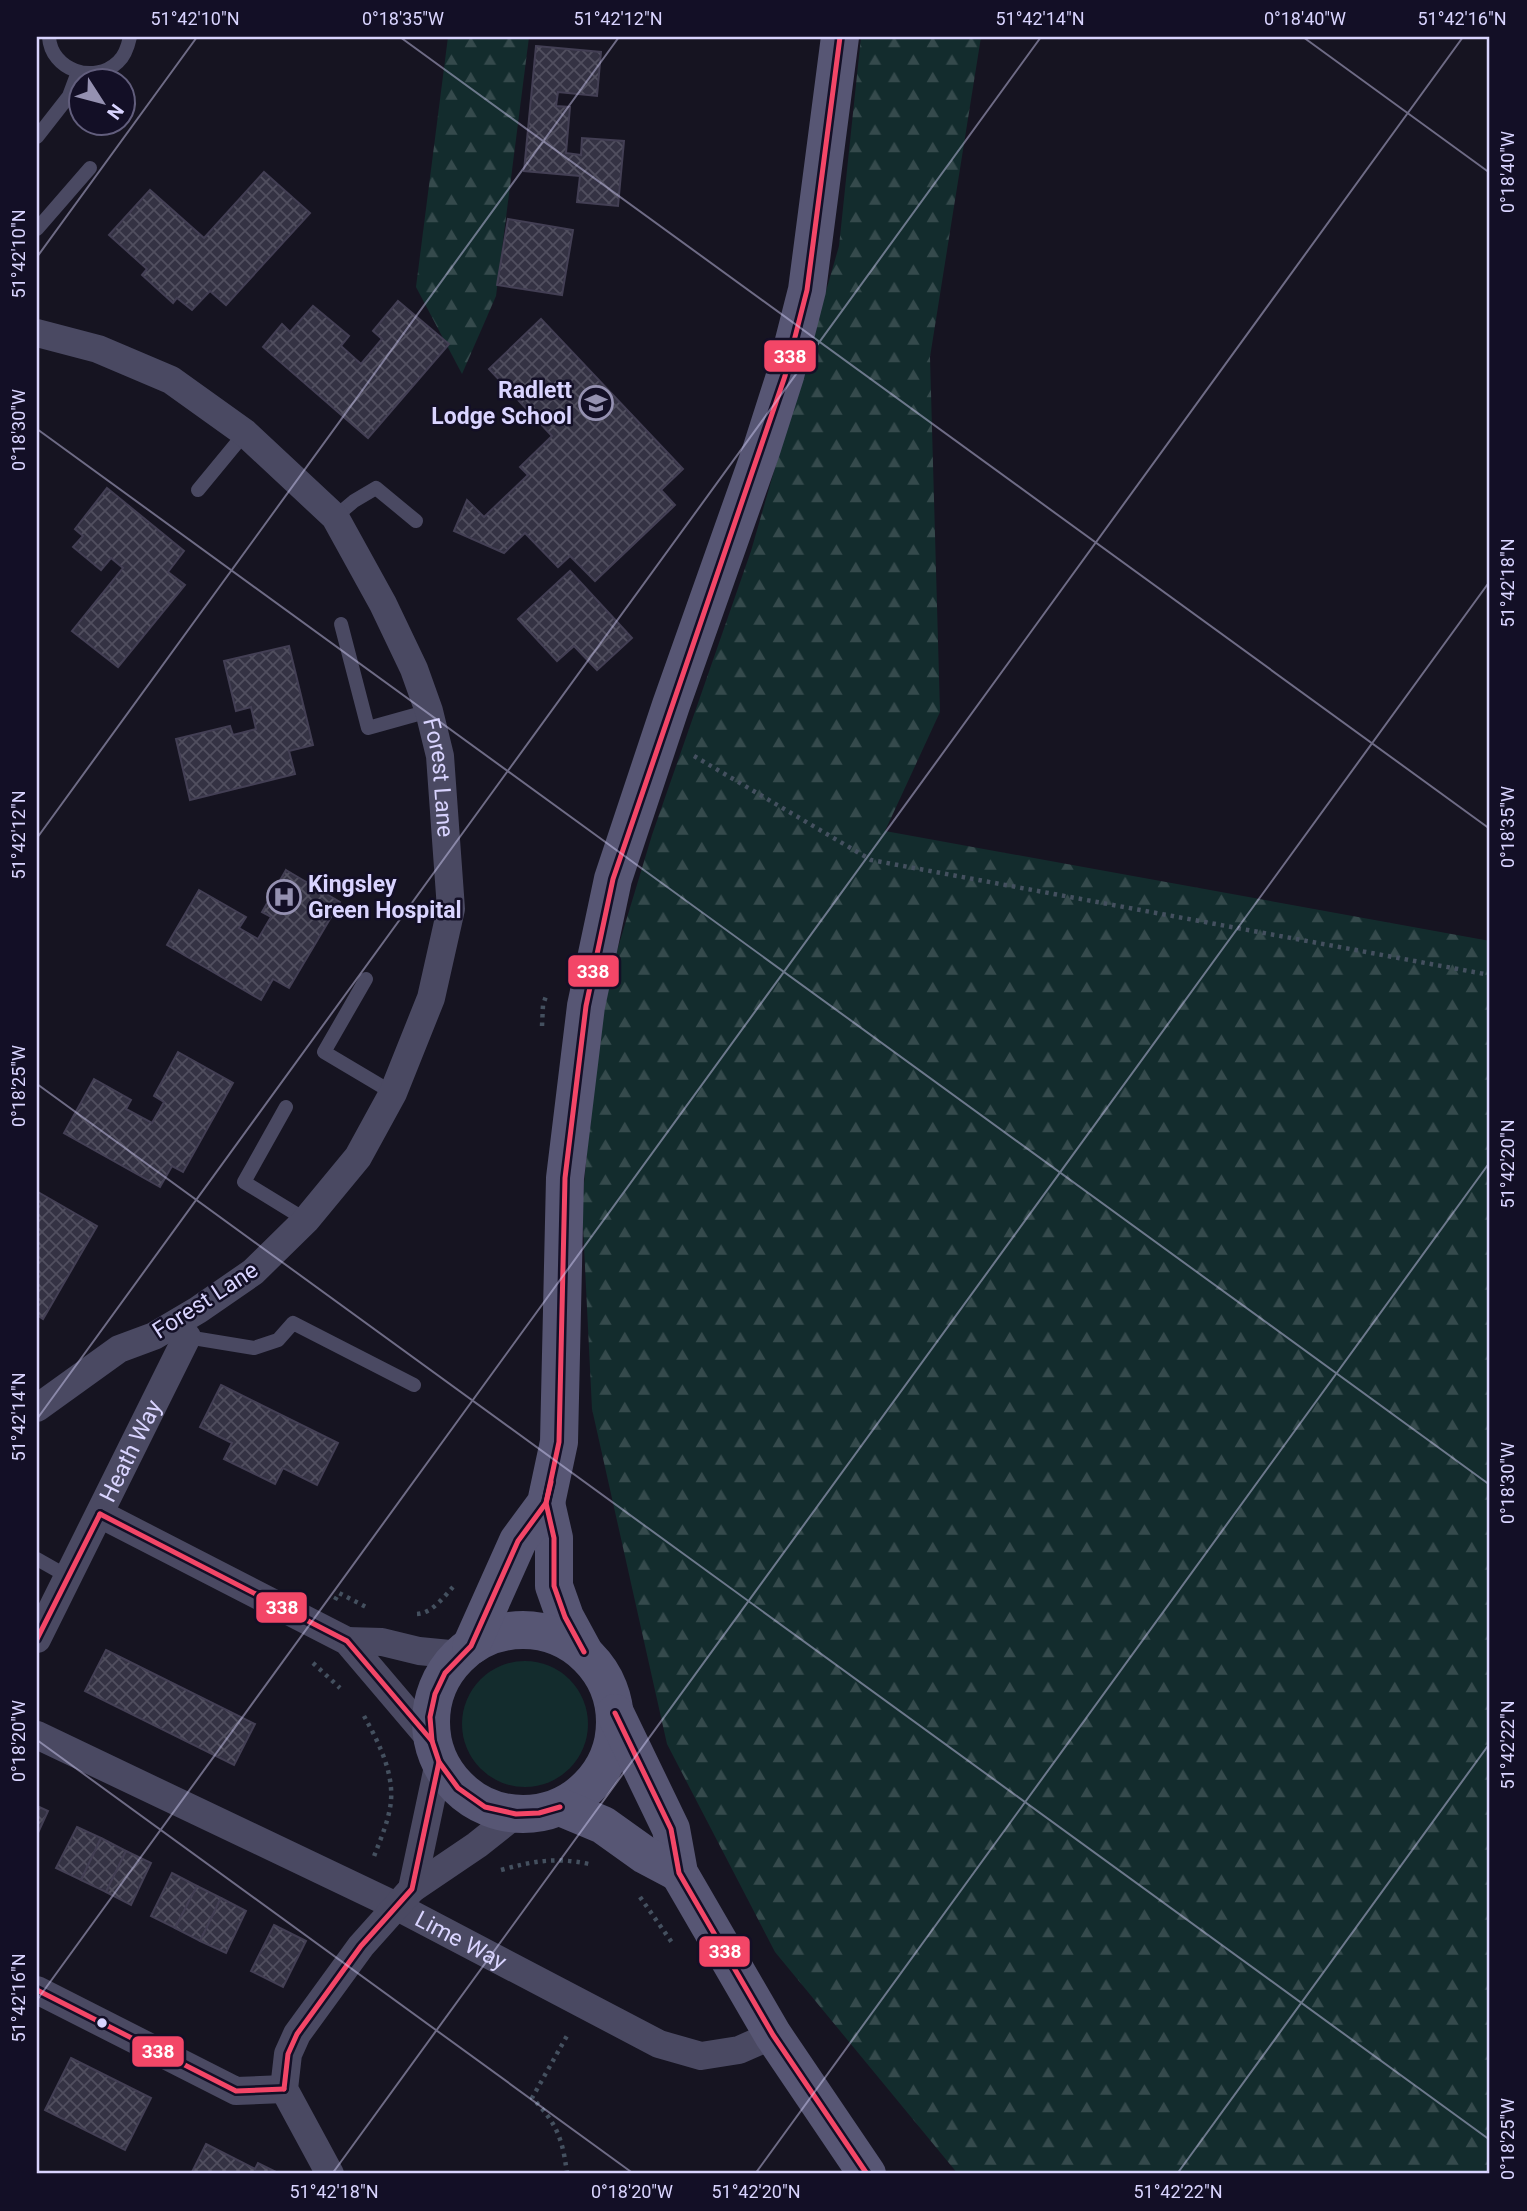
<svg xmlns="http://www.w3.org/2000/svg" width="1527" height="2211" font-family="Roboto,sans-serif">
<defs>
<pattern id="forest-firs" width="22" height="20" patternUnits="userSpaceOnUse" patternTransform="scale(1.75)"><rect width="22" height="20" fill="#132c2d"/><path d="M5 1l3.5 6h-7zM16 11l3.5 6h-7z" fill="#354a4c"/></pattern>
<pattern id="building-cross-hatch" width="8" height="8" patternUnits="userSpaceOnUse" patternTransform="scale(1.75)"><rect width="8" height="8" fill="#343243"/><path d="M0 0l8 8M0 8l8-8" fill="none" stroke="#514f5f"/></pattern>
</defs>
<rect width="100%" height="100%" fill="#161421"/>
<!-- green -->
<circle fill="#132c2d" cx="525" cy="1724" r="63"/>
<!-- forest -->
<g fill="url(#forest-firs)">
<path d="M448,37H529L496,296L462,374L416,287Z"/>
<path d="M861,37H981L930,357L940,712L885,831L1490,941V2174H958L775,1952L667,1744L592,1409L582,1206L600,1007L652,835L751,551L839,246Z"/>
</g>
<!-- building -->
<g fill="url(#building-cross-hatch)" stroke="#433f54" stroke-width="2">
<path d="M536,46L601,52L597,96L558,92L556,106L570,107L566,153L581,155L582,138L624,141L618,206L577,202L580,176L524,171Z"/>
<path d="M264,172L310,213L226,305L210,291L192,310L177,298L173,303L142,275L147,269L109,235L150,190L204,238Z"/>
<path d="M508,219L573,230L562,295L497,285Z"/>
<path d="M398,301L449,344L368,438L263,347L282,324L290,332L313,306L349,336L341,346L361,364L382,339L373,331Z"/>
<path d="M541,319L683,469L661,490L675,505L595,581L570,556L558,567L525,533L504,553L454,531L467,500L484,517L528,475L520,467L552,436L489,369Z"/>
<path d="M107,488L184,551L168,572L185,585L118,667L72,631L123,568L111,558L101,570L73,547L83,536L75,529Z"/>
<path d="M570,571L632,638L597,670L574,646L557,661L518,619Z"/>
<path d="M289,646L313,745L289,751L295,774L190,800L176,739L230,726L233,735L256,729L251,707L236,711L224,661Z"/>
<path d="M286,870L340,902L289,988L273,979L261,1000L167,945L199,890L246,917L239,928L258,939L271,917L262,912Z"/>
<path d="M178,1052L233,1083L183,1172L172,1166L160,1187L64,1133L94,1079L131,1100L126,1109L152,1123L164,1102L154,1096Z"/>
<path d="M38,1192L97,1226L43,1319L37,1315Z"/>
<path d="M221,1385L338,1443L317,1485L283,1468L275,1484L224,1459L232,1443L200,1427Z"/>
<path d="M106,1650L255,1724L234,1765L85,1691Z"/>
<path d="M37,1806L48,1811L37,1835Z"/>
<path d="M77,1827L101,1838L81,1880L56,1868Z"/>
<path d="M101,1838L126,1851L106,1892L81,1880Z"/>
<path d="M126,1851L151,1863L131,1905L106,1892Z"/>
<path d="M172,1873L197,1886L175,1928L151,1916Z"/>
<path d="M197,1886L221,1898L200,1941L175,1928Z"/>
<path d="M221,1898L246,1911L226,1953L200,1941Z"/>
<path d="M274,1925L306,1941L283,1987L251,1971Z"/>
<path d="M71,2058L151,2098L125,2150L45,2110Z"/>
<path d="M206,2144L255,2169L258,2163L280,2174H191Z"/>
</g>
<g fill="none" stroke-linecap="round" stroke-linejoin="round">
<!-- path -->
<g stroke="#44505f" stroke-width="4.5" stroke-dasharray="3.5 5" stroke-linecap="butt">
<path d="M694,756L871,860L1490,975"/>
<path d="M542,1026L543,1005L547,993"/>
<path d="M335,1600L339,1593L368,1608"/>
<path d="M417,1614C432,1613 443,1598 453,1587"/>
<path d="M313,1663L340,1688"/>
<path d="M364,1716C379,1743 396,1776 390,1808C387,1825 379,1843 373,1859"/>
<path d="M501,1870C533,1861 556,1857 589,1864"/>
<path d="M640,1897L673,1944"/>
<path d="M567,2174C563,2140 557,2123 532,2098L568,2034"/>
</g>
<!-- lane -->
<g stroke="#4a4962" stroke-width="14">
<path d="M49,37C51,70 94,85 118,62C125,56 128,46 130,37"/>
<path d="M37,137L69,96L78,72"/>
<path d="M37,229L90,168"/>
<path d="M198,490L245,433"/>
<path d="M335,517L354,501L376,488L416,521"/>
<path d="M341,624L368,728L429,711"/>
<path d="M366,979L324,1052L393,1093"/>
<path d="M286,1107L244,1182L306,1220"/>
<path d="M187,1337L254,1348L278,1340L293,1323L414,1385"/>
<path d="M37,1559L67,1576"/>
</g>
<!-- street -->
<g stroke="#4a4962" stroke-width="28">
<path id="s1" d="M37,333L98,349L171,380L245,433L335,517L383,604L414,669L429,711L440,756L451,909L431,998L393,1093L358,1157L306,1220L253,1272L198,1310L154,1336L119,1349L37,1408"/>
<path d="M100,1514L347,1641L432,1741"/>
<path id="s2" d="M37,1639L187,1337"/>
<path d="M347,1641L382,1642L419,1651L460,1655"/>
<path id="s3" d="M37,1735L396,1906L659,2044L701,2056L739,2050L773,2035"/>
<path d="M412,1889L439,1762"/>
<path d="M37,1990L236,2091L284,2089"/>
<path d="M330,2174L284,2089L288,2054L297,2034L361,1946L412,1889L477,1845L516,1814"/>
</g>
<!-- secondary -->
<g stroke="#575674" stroke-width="38">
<path d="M546,1503L554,1538V1586L565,1617L584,1652"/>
<circle cx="523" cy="1722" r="92"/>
<path d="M471,1646L518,1541L546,1503L559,1442L565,1178L586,1006L613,879L671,705L761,451L785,376L807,290L840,37"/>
<path d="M615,1713L671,1829L679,1873L773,2035L867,2174"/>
<path d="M560,1807L603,1825L645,1855L679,1873"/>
</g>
<!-- bus-1 casing -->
<g stroke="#130f26" stroke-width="10">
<g id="bus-1">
<path d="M551,1482L546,1503L554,1538V1586L565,1617L584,1652"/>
<path d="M100,1514L347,1641L432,1741"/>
<path d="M37,1639L100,1514"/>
<path d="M615,1713L671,1829L679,1873L773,2035L867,2174"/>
<path d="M560,1807L539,1813L516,1814L485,1807L458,1788L439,1762L432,1741L430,1717L435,1694L445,1673L471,1646L518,1541L546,1503L559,1442L565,1178L586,1006L613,879L785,376L807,290L840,37"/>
<path d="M37,1990L236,2091L284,2089"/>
<path d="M284,2089L288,2054L297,2034L361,1946L412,1889L439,1762"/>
</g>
</g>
<!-- bus-1 -->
<use href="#bus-1" stroke="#f34667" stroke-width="5"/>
</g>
<!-- ticks -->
<path fill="none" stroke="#d9d4ff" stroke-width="2" stroke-opacity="0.45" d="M400,37L1490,829M1303,37L1490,173M37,257L197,37M37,429L1490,1485M37,838L619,37M37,1084L1490,2140M37,1419L1041,37M37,1740L634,2174M37,2000L1463,37M332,2174L1490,581M755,2174L1490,1162M1177,2174L1490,1743"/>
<!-- icons -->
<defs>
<g id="school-ring" transform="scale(1.75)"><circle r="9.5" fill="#130f26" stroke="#9591b1" stroke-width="1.5"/><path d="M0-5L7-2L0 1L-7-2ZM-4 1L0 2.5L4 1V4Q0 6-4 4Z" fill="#9591b1"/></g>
<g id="hospital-ring" transform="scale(1.75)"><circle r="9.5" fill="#130f26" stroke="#9591b1" stroke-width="1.5"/><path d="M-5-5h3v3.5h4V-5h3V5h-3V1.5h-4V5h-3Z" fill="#9591b1"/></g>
</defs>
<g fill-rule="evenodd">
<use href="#school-ring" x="596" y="403"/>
<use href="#hospital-ring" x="284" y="897"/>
</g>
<!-- markers -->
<circle fill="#d9d4ff" stroke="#130f26" stroke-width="2.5" cx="102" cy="2023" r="6"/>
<g text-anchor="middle" stroke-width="5" stroke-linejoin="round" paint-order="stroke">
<!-- poi labels -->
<g font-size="23" font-weight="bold" fill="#d9d4ff" stroke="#130f26" text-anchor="end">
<text x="572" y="398">Radlett<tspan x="572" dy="26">Lodge School</tspan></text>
<text x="308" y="892" text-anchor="start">Kingsley<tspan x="308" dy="26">Green Hospital</tspan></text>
</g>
<!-- street labels -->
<g font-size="23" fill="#d9d4ff" stroke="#130f26">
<text dy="8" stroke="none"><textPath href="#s1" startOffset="640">Forest Lane</textPath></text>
<text transform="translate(205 1300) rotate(-33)" y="8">Forest Lane</text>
<text dy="8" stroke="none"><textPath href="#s2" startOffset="210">Heath Way</textPath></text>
<text dy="8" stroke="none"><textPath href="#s3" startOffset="471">Lime Way</textPath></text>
</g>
</g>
<g stroke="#130f26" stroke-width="2.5">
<rect x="763" y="339" width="54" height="34" rx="7" fill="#f34667"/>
<rect x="567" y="954" width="53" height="34" rx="7" fill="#f34667"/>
<rect x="255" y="1591" width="53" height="33" rx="7" fill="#f34667"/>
<rect x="698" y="1935" width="53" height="33" rx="7" fill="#f34667"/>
<rect x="131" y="2035" width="54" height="33" rx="7" fill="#f34667"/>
</g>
<g font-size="19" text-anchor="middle" font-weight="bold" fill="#fff">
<text x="790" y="363">338</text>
<text x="593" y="978">338</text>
<text x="282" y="1614">338</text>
<text x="725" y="1958">338</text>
<text x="158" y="2058">338</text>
</g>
<!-- border -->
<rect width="1527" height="2211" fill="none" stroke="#130f26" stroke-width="77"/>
<!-- north arrow -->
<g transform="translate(102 102) rotate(126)"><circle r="33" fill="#130f26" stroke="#625e7d" stroke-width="2"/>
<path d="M0-5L12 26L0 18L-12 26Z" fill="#9591b1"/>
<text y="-10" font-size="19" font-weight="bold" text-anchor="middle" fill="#d9d4ff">N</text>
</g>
<rect x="38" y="38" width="1450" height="2134" fill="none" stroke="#d9d4ff" stroke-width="2.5"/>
<g font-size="18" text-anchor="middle" fill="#d9d4ff">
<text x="195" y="25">51°42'10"N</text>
<text x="403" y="25">0°18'35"W</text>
<text x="618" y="25">51°42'12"N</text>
<text x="1040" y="25">51°42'14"N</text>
<text x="1305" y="25">0°18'40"W</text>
<text x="1462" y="25">51°42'16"N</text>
<text transform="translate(1508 172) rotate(-90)" y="6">0°18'40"W</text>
<text transform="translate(19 254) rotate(-90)" y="6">51°42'10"N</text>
<text transform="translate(19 430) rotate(-90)" y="6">0°18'30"W</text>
<text transform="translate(1508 583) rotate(-90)" y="6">51°42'18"N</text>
<text transform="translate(1508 827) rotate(-90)" y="6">0°18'35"W</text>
<text transform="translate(19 835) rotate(-90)" y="6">51°42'12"N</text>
<text transform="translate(19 1086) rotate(-90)" y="6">0°18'25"W</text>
<text transform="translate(1508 1164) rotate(-90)" y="6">51°42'20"N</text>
<text transform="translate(19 1417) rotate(-90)" y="6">51°42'14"N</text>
<text transform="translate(1508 1483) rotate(-90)" y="6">0°18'30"W</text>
<text transform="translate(19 1741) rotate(-90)" y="6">0°18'20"W</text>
<text transform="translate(1508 1745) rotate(-90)" y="6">51°42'22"N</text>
<text transform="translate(19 1998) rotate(-90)" y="6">51°42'16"N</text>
<text transform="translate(1508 2139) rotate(-90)" y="6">0°18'25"W</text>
<text x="334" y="2198">51°42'18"N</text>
<text x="632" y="2198">0°18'20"W</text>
<text x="756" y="2198">51°42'20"N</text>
<text x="1178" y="2198">51°42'22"N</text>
</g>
</svg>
